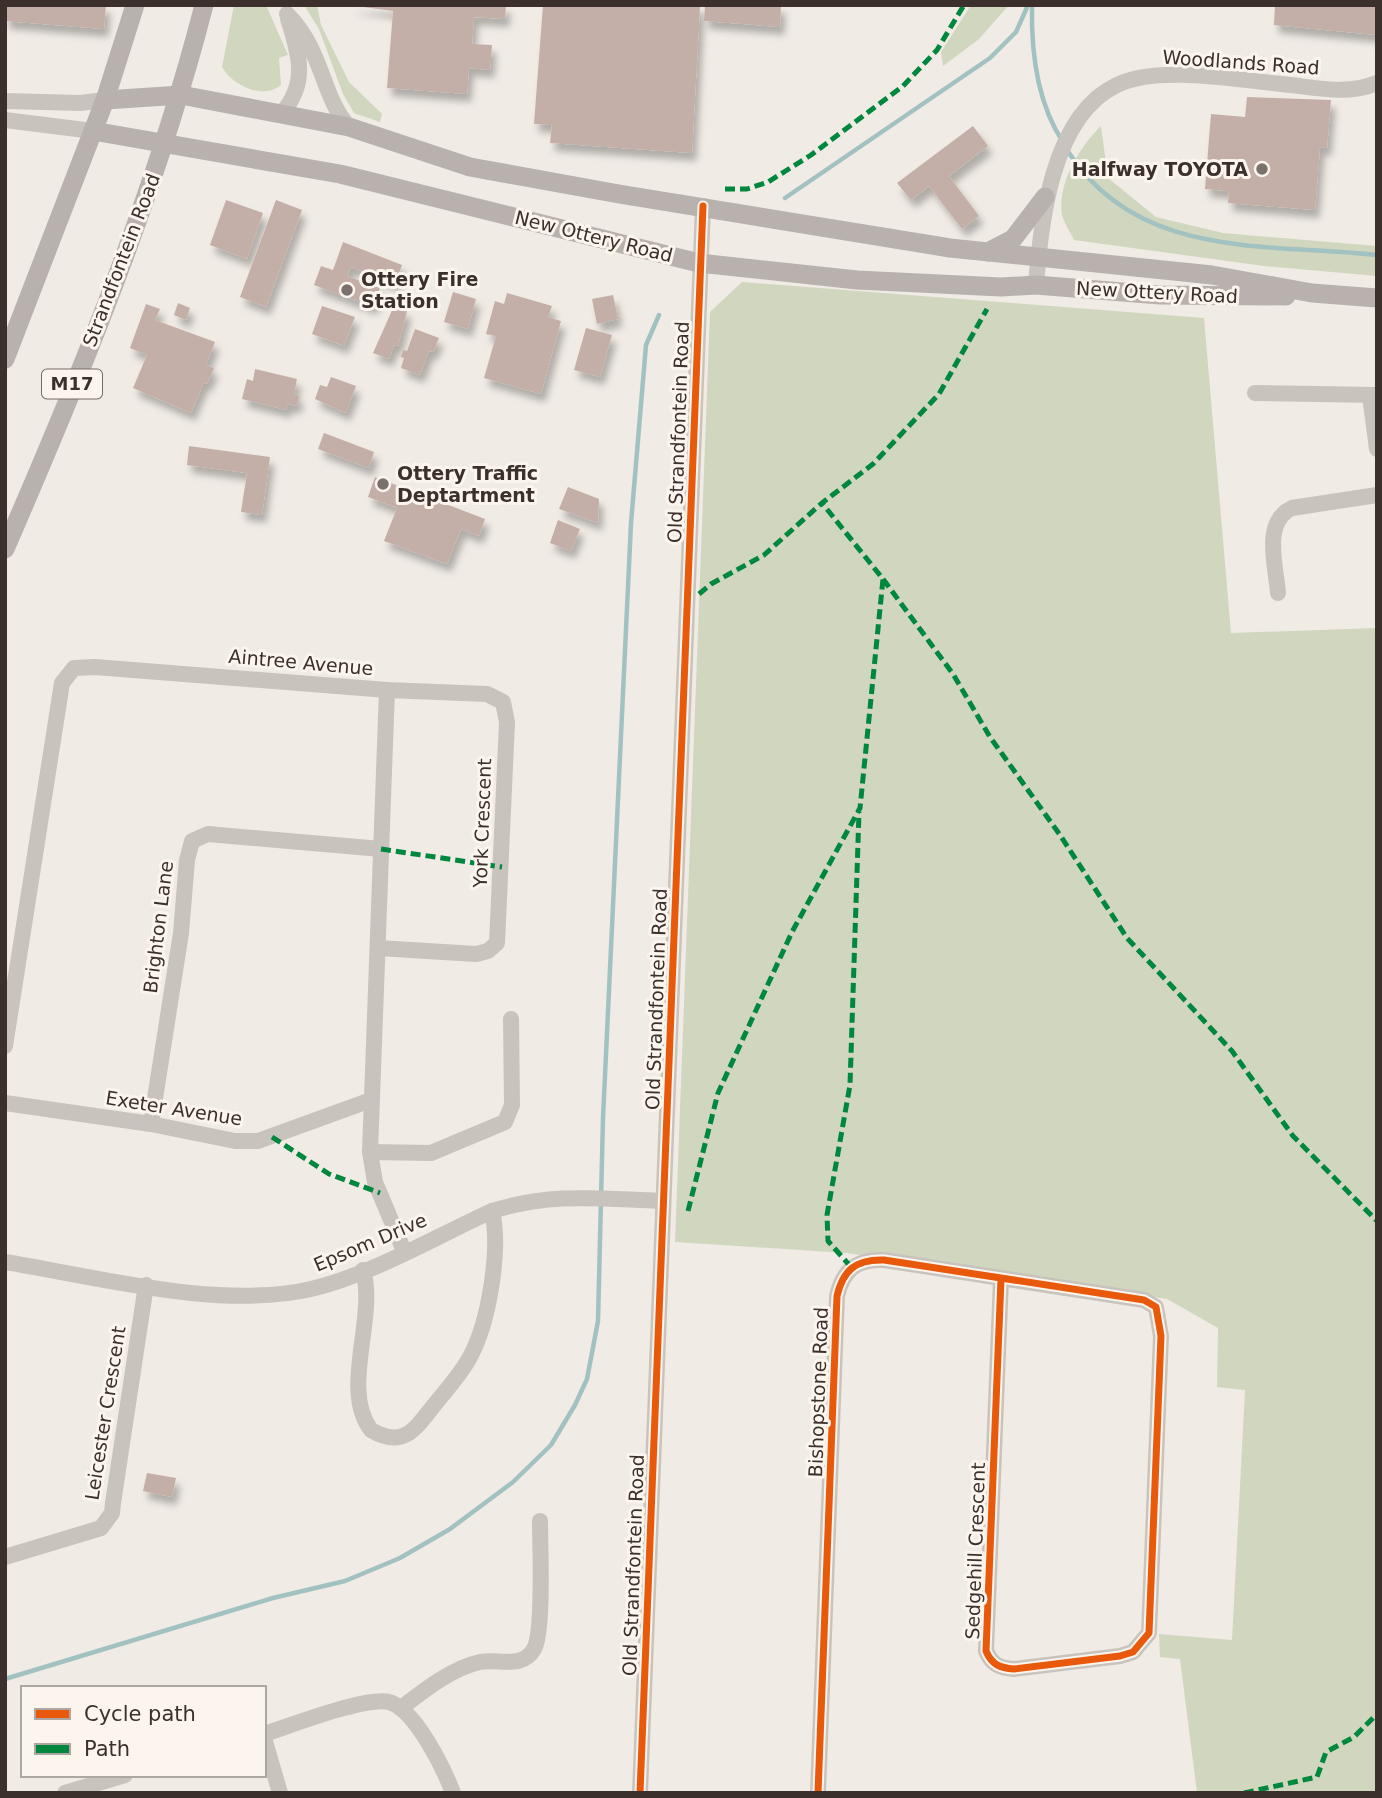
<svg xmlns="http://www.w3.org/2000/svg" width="1382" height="1798" font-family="'DejaVu Sans',sans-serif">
<defs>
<filter id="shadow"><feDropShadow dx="4.5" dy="8" stdDeviation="3.5" flood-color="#0004"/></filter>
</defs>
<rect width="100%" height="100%" fill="#f0ebe5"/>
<!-- green -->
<g fill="#d1d6bf">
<path d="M234,5H266L288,55L279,58L281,85C263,100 233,86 222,67Z"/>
<path d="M304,5H317L321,25L349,82L382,114L380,122L354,113L343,94L319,29Z"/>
<path d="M971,5H1009L979,39L943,66L941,52Z"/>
<path d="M1101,126L1108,178L1156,217L1223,233L1377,246V276L1264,266L1074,240C1071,233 1064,223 1062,215C1057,184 1080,146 1101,126Z"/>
<path d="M742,282L1204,318L1231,633L1377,628V1793H1197L1180,1659L1160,1657L1159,1634L1232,1640L1245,1390L1217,1387L1218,1328L1167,1299L846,1253L675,1242L710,312Z"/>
</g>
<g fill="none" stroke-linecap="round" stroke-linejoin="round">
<!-- stream -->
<g stroke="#a1c2c1" stroke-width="4.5">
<path d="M1032,5C1031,52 1037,103 1063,142"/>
<path d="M1067,150C1137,260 1264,243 1377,255"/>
<path d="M785,198L990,58L1016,32L1028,5"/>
<path d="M5,1679L273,1598L345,1581L400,1558L450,1529L513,1482L551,1445L575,1405L587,1379L598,1321L603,1118L631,523L646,345L659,315"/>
</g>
</g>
<!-- building -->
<g fill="#c3afa7" filter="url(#shadow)">
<path d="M5,5H106L104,29L5,21Z"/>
<path d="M348,5H506L505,19L474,17L472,44L492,45L490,70L469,68L467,94L387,88L393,11Z"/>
<path d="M543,5H700L692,153L550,143L552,125L534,124Z"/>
<path d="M705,5H781L780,27L704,21Z"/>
<path d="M1275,5H1377V35L1274,25Z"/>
<path d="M1247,97L1331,100L1327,148L1320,147L1315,210L1228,203L1229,191L1205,189L1211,114L1245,117Z"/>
<path d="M973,126L988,146L949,176L979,216L962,229L929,186L911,200L897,183Z"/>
<path d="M226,200L263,213L247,259L210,245Z"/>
<path d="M276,200L302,210L266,307L240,297Z"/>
<path d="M343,242L402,265L395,284L351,267L347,276L380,288L373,307L314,285L321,266L333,270Z"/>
<path d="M453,292L476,299L468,329L444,322Z"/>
<path d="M507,293L552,306L548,317L561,321L541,394L484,378L496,336L486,334L495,301L504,304Z"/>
<path d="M613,295L618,319L597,324L592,299Z"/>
<path d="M178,303L190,308L186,320L174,315Z"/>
<path d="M146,304L160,309L155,320L215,342L206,365L214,368L207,384L204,382L191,413L133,388L147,355L130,348Z"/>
<path d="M322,306L355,317L344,346L312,334Z"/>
<path d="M394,306L407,311L398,346L394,345L389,359L373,353Z"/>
<path d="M586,328L612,335L600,377L574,370Z"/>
<path d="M415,329L439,338L433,352L429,351L420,375L401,368L404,358L401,357L403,350L407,351Z"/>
<path d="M255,369L297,379L294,394L299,396L297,406L288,404L286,410L242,399L247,379L253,381Z"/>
<path d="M331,377L356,386L346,413L315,399L320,385L327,387Z"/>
<path d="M324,433L374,452L369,468L318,449Z"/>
<path d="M189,446L270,457L262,515L241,512L247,473L187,465Z"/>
<path d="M375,477L485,519L479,536L461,529L447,564L384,541L397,508L368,497Z"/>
<path d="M568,487L599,499L598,523L559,509Z"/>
<path d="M558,520L580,529L571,551L550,543Z"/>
<path d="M147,1473L176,1478L172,1497L143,1491Z"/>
</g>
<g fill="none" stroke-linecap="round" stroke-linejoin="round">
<!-- minor -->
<g stroke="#c9c3be" stroke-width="16">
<path d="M287,14C324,51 321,96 349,127"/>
<path d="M5,101L80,103L105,100"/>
<path d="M281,114C308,84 300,56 288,19"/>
<path d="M5,120L93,131"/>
<path d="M1036,285C1041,223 1051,116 1117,85C1158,65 1237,80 1282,84C1313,87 1346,96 1377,83"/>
<path d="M1255,393L1377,395"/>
<path d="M1370,396L1377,449"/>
<path d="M1278,593C1276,566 1262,522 1292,508L1377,495"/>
<path d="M387,690L370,1152L375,1182L404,1251"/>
<path d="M5,1046L62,683L74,668L95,667L387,690L487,694L503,702L507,722L497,943L488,951L476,954L378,948"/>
<path d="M5,1103L151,1124L235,1141H258L371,1100"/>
<path d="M151,1124L181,933L187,860L192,841L208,834L381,849"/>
<path d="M370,1152L431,1153L505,1122L512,1105L511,1019"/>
<path d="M5,1262C97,1277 220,1310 311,1289C371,1275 435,1237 492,1211C554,1192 599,1199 663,1201"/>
<path d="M363,1270C377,1319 340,1389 371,1430C404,1449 415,1429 435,1404C447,1389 461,1374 470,1357C489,1322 501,1249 492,1211"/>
<path d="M5,1557L101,1528L112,1513L113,1503L146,1285"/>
<path d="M401,1708C423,1691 452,1668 480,1662C498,1658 522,1670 534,1649C544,1632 540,1545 540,1521"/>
<path d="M264,1734C290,1726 366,1696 389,1702C415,1709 444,1769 453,1793"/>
<path d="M264,1738L280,1793"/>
<path d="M65,1793L125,1775"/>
<path d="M640,1793L703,206"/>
<path d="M818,1793L837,1296C843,1270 856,1259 884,1260L1144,1300L1156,1307L1161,1336L1149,1633L1133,1652L1120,1656L1014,1669C1000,1668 992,1665 986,1651L1001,1279"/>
</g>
<!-- major -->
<g stroke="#b8b1ad" stroke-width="19">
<path d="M105,100L181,95L349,127L470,167L619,194L950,248L1212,275L1312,293L1377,298"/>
<path d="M93,131L340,174L699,263L857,280L1001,287L1036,285L1160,295L1286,296"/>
<path d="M988,252L1013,239L1045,197"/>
<path d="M5,359L105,100L135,5"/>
<path d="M5,549C82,372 156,192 204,5"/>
</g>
<!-- quiet -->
<g stroke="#00873e" stroke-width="5" stroke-dasharray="10 5" stroke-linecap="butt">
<path d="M725,189H747L768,182L811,155L903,86L937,50L964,5"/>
<path d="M883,579L953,674L990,737L1060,835L1127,938L1232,1051L1293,1136L1377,1221"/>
<path d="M699,594L711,584L764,555L822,503L873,464L939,394L987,309"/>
<path d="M381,849L502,867"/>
<path d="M272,1137L329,1174L380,1193"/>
<path d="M688,1211L718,1093L792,932L860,808L883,579L822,503"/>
<path d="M851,1267L828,1241L827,1215L850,1085L859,812"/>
<path d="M1244,1793L1317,1777L1326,1752L1354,1737L1377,1714"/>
</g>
<!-- cycleway casing -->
<g stroke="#fbf5ee" stroke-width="11">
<g id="cycleway">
<path d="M640,1793L703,206"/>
<path d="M818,1793L837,1296C843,1270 856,1259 884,1260L1144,1300L1156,1307L1161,1336L1149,1633L1133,1652L1120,1656L1014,1669C1000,1668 992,1665 986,1651L1001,1279"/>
</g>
</g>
<!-- cycleway -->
<use href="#cycleway" stroke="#e8590c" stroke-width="7"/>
</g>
<!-- markers -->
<g fill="#7a716c" stroke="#fbf5ee" stroke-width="2.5">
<circle cx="1262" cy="169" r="7"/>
<circle cx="347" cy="290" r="7"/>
<circle cx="383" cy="484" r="7"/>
</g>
<g text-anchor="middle" stroke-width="6" stroke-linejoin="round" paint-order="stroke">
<!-- shield labels -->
<rect fill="#fbf5ee" stroke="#756b66" stroke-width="2" x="42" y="369.5" width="60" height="29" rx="5"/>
<g font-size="18" font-weight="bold" fill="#3b302b">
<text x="72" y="390">M17</text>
</g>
<!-- street labels -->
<g font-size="19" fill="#3b302b" stroke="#fbf5ee">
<text transform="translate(1241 62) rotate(4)" y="7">Woodlands Road</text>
<text transform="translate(594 236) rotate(14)" y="7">New Ottery Road</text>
<text transform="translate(121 260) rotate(-69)" y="7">Strandfontein Road</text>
<text transform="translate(1157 292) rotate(3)" y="7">New Ottery Road</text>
<text transform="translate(678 432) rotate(-88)" y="7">Old Strandfontein Road</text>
<text transform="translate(301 662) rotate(5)" y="7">Aintree Avenue</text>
<text transform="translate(482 823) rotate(-88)" y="7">York Crescent</text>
<text transform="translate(158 927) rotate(-83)" y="7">Brighton Lane</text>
<text transform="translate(656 999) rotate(-88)" y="7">Old Strandfontein Road</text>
<text transform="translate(174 1108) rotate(9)" y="7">Exeter Avenue</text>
<text transform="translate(370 1242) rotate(-23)" y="7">Epsom Drive</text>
<text transform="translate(818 1392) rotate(-88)" y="7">Bishopstone Road</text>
<text transform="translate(105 1413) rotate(-81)" y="7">Leicester Crescent</text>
<text transform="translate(975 1551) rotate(-88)" y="7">Sedgehill Crescent</text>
<text transform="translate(633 1565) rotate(-88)" y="7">Old Strandfontein Road</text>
</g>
<!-- poi labels -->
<g font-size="19" font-weight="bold" fill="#3b302b" stroke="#fbf5ee" text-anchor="start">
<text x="1248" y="176" text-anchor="end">Halfway TOYOTA</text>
<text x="361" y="286">Ottery Fire<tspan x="361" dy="22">Station</tspan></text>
<text x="397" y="480">Ottery Traffic<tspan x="397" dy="22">Deptartment</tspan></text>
</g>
</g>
<!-- border -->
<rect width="1382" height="1798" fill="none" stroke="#3b302b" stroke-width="14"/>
<!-- legend -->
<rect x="21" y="1686" width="245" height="91" fill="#fbf5ee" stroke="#aea6a0" stroke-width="2"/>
<rect x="35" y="1709" width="35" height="10" fill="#e8590c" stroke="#aea6a0" stroke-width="2"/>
<text x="84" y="1721" font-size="21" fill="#3b302b">Cycle path</text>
<rect x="35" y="1744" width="35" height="10" fill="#00873e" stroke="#aea6a0" stroke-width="2"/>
<text x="84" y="1756" font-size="21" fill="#3b302b">Path</text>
</svg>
